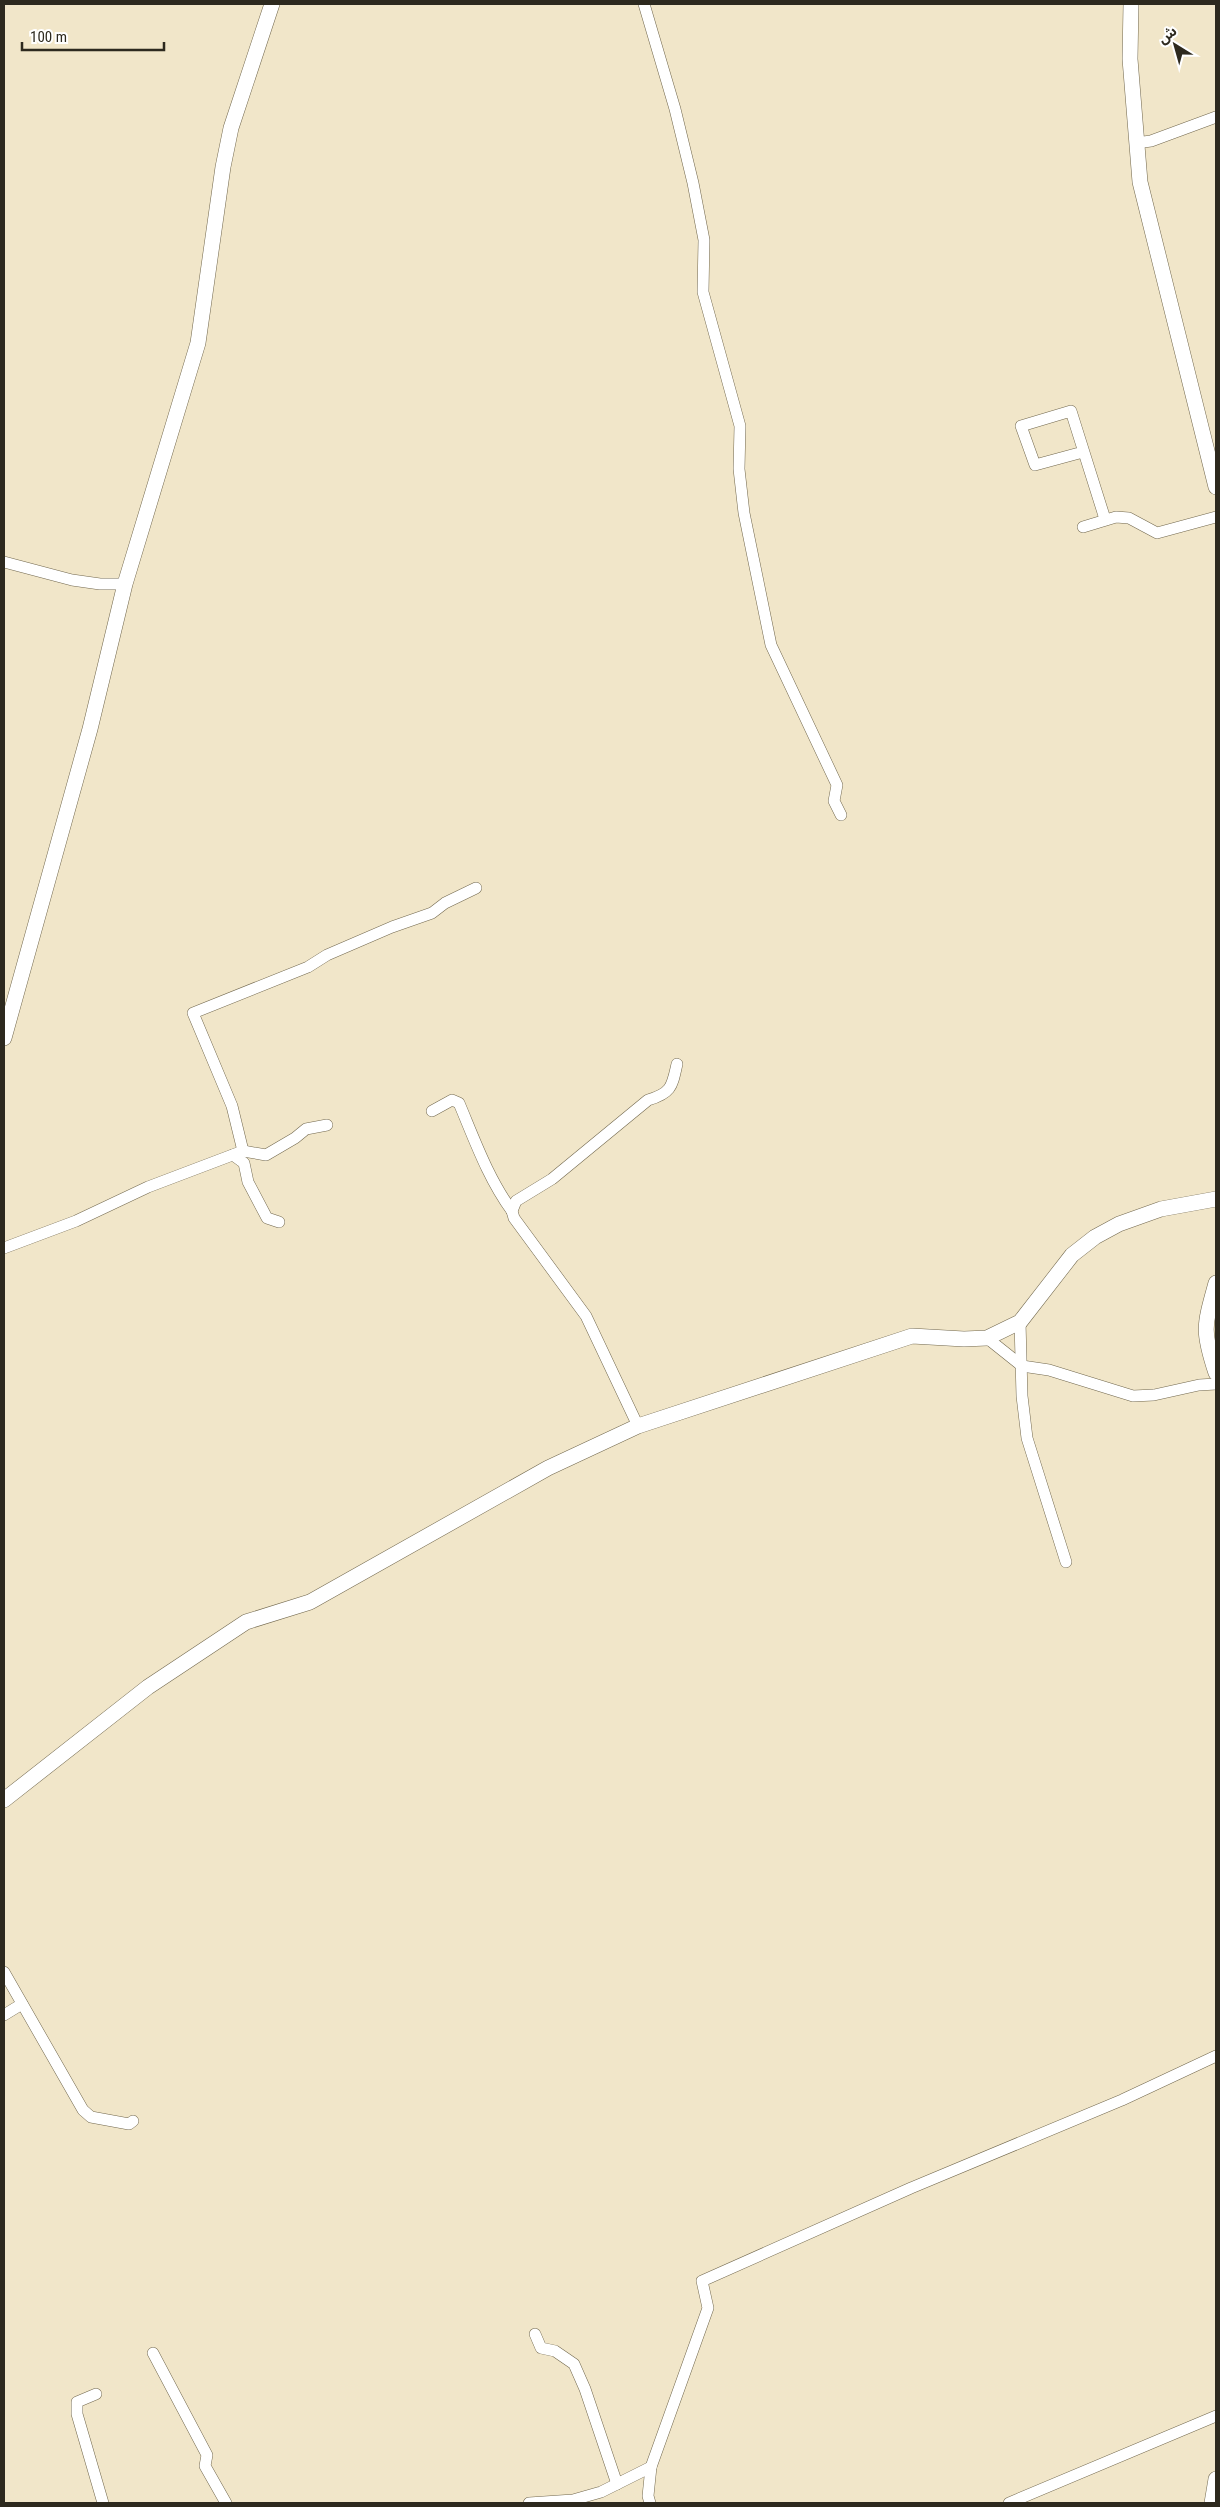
<svg xmlns="http://www.w3.org/2000/svg" width="1220" height="2507" font-family="'Roboto Condensed','Noto Sans Arabic',sans-serif">
<rect width="100%" height="100%" fill="#f1e6c9"/>
<g fill="none" stroke-linecap="round" stroke-linejoin="round">
<!-- street casing -->
<g stroke="#72684e" stroke-width="12">
<g id="street">
<path d="M644,4L675,109L693,183L704,240L703,292L740,426L739,469L744,513L771,645L837,785L834,801L841,815"/>
<path d="M1136,143L1151,141L1216,117"/>
<path d="M1083,452L1035,465L1021,426L1071,411L1105,519"/>
<path d="M1083,527L1116,517L1129,518L1157,533L1216,517"/>
<path d="M4,562L72,580L100,584H125"/>
<path d="M432,1111L452,1100L459,1103C475,1141 488,1178 512,1211"/>
<path d="M243,1151L266,1155L295,1138L306,1129L327,1125"/>
<path d="M233,1155L244,1163L248,1182L267,1218L279,1222"/>
<path d="M4,1248L76,1221L148,1187L243,1151L232,1106L193,1013L308,967L327,955L392,927L432,913L445,903L476,888"/>
<path d="M1020,1322L1022,1396L1027,1438L1066,1562"/>
<path d="M987,1338L1022,1366L1049,1370L1133,1396L1154,1395L1199,1385L1216,1384"/>
<path d="M638,1426L586,1316L514,1218L512,1211L516,1201L552,1179L648,1100C672,1093 672,1086 677,1064"/>
<path d="M4,1972L83,2110L91,2117L129,2124L133,2121"/>
<path d="M4,2015L22,2004"/>
<path d="M535,2334L541,2348L555,2351L574,2364L585,2389L617,2484"/>
<path d="M153,2353L207,2455L205,2466L226,2503"/>
<path d="M96,2394L77,2402V2414L103,2503"/>
<path d="M529,2503L573,2500L601,2492L651,2467"/>
<path d="M650,2503L648,2496L651,2467L708,2308L702,2281L911,2188L1122,2100L1216,2056"/>
<path d="M1009,2503L1216,2416"/>
</g>
</g>
<!-- secondary casing -->
<g stroke="#72684e" stroke-width="16">
<g id="secondary">
<path d="M1131,4L1130,59L1140,182L1216,487"/>
<path d="M4,1038L90,729L125,584L198,343L223,167L231,128L272,4"/>
<path d="M1216,1283C1204,1326 1202,1331 1216,1373"/>
<path d="M4,1800L148,1687L246,1622L310,1602L548,1468L638,1426L912,1336L964,1339L987,1338L1020,1322L1072,1255L1095,1237L1119,1224L1161,1209L1216,1199"/>
<path d="M1212,2503L1216,2479"/>
</g>
</g>
<!-- street -->
<use href="#street" stroke="#fff" stroke-width="11"/>
<!-- secondary -->
<use href="#secondary" stroke="#fff" stroke-width="15"/>
</g>
<!-- border -->
<rect width="1220" height="2507" fill="none" stroke="#2d291e" stroke-width="10"/>
<!-- north arrow -->
<g transform="translate(1175 45) rotate(323)" stroke="#ffffff" stroke-width="4" paint-order="stroke">
<path d="M0-4L9 19L0 12L-9 19Z" fill="#2d291e"/>
<text y="-8" font-size="14" font-weight="bold" text-anchor="middle" fill="#2d291e">ش</text>
</g>
<!-- scale -->
<path d="M22 42v8h142v-8" fill="none" stroke="#2d291e" stroke-width="2.5"/>
<text x="30" y="42" font-size="15" fill="#2d291e" stroke="#ffffff" stroke-width="4" paint-order="stroke">100 m</text>
</svg>
